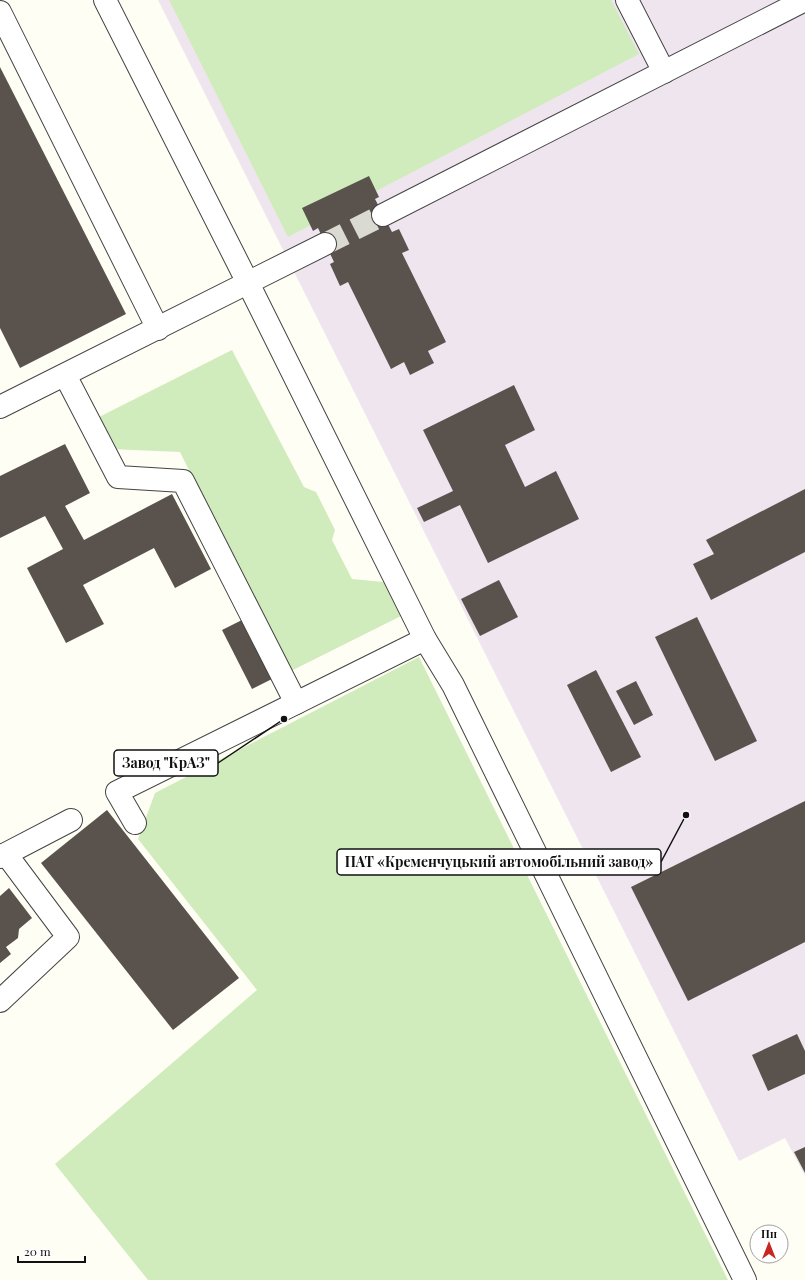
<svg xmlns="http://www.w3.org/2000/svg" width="805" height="1280" font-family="'Playfair Display',serif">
<rect width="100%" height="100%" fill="#fffef4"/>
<!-- industrial -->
<path fill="#efe5ef" d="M158,0H805V1176L785,1138L739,1161Z"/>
<!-- green -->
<g fill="#d1ecbc">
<path d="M169,0H611L639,54L288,237Z"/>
<path d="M232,350L304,487L316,492L335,530L332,540L352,579L384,582L401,616L289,672L180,452L110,449L95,419Z"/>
<path d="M419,657L728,1280H148L55,1164L257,990L138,839L155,793Z"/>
</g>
<!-- building -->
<g fill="#5a534d">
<path d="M0,67L126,314L20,368L0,328Z"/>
<path d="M369,176L379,197L375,199L392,232L399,229L409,250L402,253L446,342L428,351L434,363L410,375L404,362L391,369L348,282L340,286L330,264L334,262L318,228L313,231L302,208Z"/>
<path d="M514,385L535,430L505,445L525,487L556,471L579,519L488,563L460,505L424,522L417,508L453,491L423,430Z"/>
<path d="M65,444L90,493L65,506L84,540L172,494L211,569L175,588L154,548L83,585L104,624L66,643L27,568L63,549L45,516L0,538V476Z"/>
<path d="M805,489V552L711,600L693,564L714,554L706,540Z"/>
<path d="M499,580L518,617L480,636L461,599Z"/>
<path d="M697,617L757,741L715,761L655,637Z"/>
<path d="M242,620L272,679L252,689L222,630Z"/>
<path d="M596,670L641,757L611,772L567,685Z"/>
<path d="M636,681L653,715L634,725L616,691Z"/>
<path d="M805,801V942L688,1001L631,887Z"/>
<path d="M107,810L239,978L173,1030L41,863Z"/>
<path d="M9,888L32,918L19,929L18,938L6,947L11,954L0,963V896Z"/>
<path d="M797,1034L805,1051V1074L768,1091L752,1055Z"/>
<path d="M805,1147V1173L794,1152Z"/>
</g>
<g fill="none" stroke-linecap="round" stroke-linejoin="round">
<!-- minor-tunnel -->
<path stroke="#dbdad2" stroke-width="22" stroke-dasharray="22 11" stroke-linecap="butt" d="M325,244L383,215"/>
<!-- minor casing -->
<g stroke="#444" stroke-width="24">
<g id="minor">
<path d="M105,0L248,283L425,639L453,685L745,1280"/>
<path d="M627,0L664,72"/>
<path d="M0,12L158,329"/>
<path d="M383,215L805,0"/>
<path d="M65,375L118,477L183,481L296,703"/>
<path d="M0,407L325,244"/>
<path d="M135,823L117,792L425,639"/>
<path d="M0,857L71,820"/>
<path d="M0,1001L68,937L6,854"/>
</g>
</g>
<!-- minor -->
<use href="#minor" stroke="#fff" stroke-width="22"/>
</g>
<!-- callouts -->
<path fill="none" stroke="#111" stroke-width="1.5" d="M284 719L218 763M686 815L661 862"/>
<g fill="#111" stroke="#fff" stroke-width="1.5">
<circle cx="284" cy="719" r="4"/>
<circle cx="686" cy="815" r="4"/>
</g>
<g fill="#fff" stroke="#111" stroke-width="1.5">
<rect x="114" y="750" width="104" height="26" rx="4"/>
<rect x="337" y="849" width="324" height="26" rx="4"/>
</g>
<g font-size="14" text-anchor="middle" font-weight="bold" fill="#111">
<text x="166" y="768">Завод "КрАЗ"</text>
<text x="499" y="867">ПАТ «Кременчуцький автомобiльний завод»</text>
</g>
<!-- north arrow -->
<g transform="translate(769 1244)"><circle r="19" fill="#ffffff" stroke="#a0a0a0"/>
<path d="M0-3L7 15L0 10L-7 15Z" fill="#c72623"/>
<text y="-6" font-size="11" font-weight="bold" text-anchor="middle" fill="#111111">Пн</text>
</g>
<!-- scale -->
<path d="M18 1256v6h67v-6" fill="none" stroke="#111111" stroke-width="2"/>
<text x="24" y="1256" font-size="12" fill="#111111" stroke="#ffffff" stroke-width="3" paint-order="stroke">20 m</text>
</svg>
